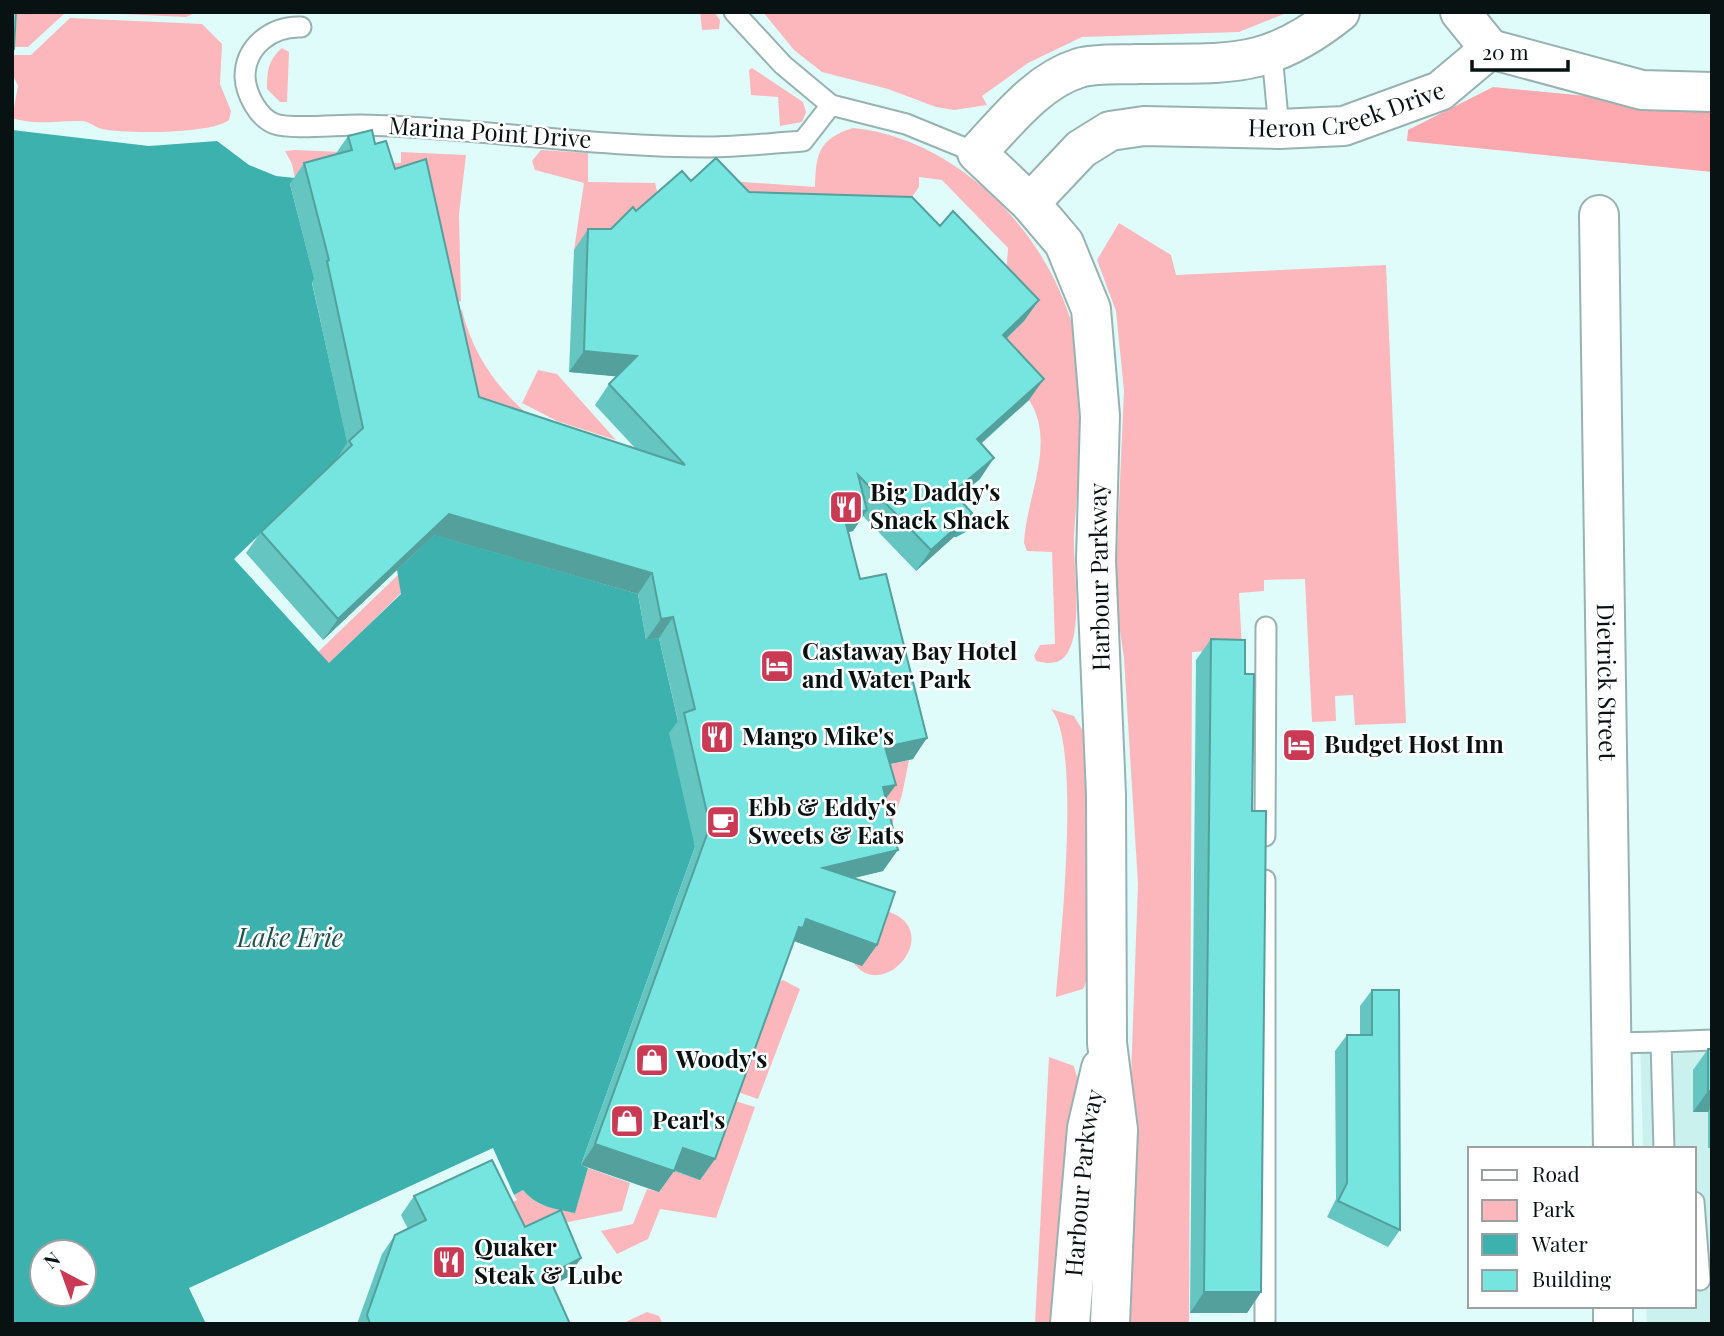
<svg xmlns="http://www.w3.org/2000/svg" width="1724" height="1336" font-family="'Playfair Display',serif">
<rect width="100%" height="100%" fill="#e0fcfa"/>
<!-- built -->
<path fill="#cbf1ef" d="M1712,1033V1324H1647L1646,1306H1694V1149H1643L1640,1037Z"/>
<!-- green -->
<g fill="#fbb7bb">
<path d="M17,12H66L28,47H15Z"/>
<path d="M80,12H197L186,17Z"/>
<path d="M700,12H714L720,20L719,29L702,30Z"/>
<path d="M763,12H1289L1239,32L1082,37L1028,63L982,96L987,105L954,110L936,107L888,89L822,72L794,50Z"/>
<path d="M70,18L202,24L222,44L220,84L231,111L229,120C212,134 125,134 102,129C94,127 89,121 82,121C57,120 36,126 12,118L18,86L12,73V55H31Z"/>
<path d="M282,48L289,52L287,102H280L267,89C267,71 268,60 282,48Z"/>
<path d="M752,68L803,102L806,112L802,122L780,126L778,97L751,95L749,70Z"/>
<path d="M853,128C953,138 1040,224 1070,318C1090,383 1078,469 1074,536C1073,567 1083,626 1068,652C1061,665 1048,664 1036,661L1034,656L1040,645L1055,644L1052,552L1027,551L1024,543C1026,497 1057,443 1029,400C1018,384 1001,370 988,356L1006,278L1008,248L942,180L919,177V187L909,201L750,204L701,179L815,187C816,154 818,139 853,128Z"/>
<path d="M295,150L342,152L295,178L292,164L285,151Z"/>
<path d="M541,150L588,153V182L655,183L659,199L622,232L574,250L584,183L535,170L532,161Z"/>
<path d="M401,152L466,155L459,214L461,301L455,303L372,162L401,163Z"/>
<path d="M1119,223L1171,255L1176,275L1386,265L1406,723L1355,725L1353,695L1335,696L1336,721L1312,722L1305,579L1264,580V591L1239,593L1242,649L1192,652L1189,1324H1122L1138,884L1124,658L1115,596L1124,391L1116,311L1097,260Z"/>
<path d="M462,310C472,353 497,389 531,417L464,418L441,315Z"/>
<path d="M538,370L557,374L616,440L557,421L522,403Z"/>
<path d="M399,574L401,593L329,664L318,652Z"/>
<path d="M1051,709L1074,716L1090,743L1091,971L1083,989L1056,997C1060,944 1082,744 1051,709Z"/>
<path d="M909,760L902,795L885,845L871,768Z"/>
<path d="M879,909C952,924 884,1007 853,962L863,965Z"/>
<path d="M783,980L800,989L758,1099L732,1090L777,983Z"/>
<path d="M1049,1057L1074,1066L1079,1084L1060,1324H1035Z"/>
<path d="M728,1099L755,1107L716,1218L660,1209L648,1239L617,1254L601,1231L633,1224L647,1189L660,1192L669,1168Z"/>
<path d="M588,1168L630,1183L622,1211L554,1225L512,1246L495,1210L517,1200L514,1195L523,1190C537,1207 554,1209 575,1212Z"/>
<path d="M647,1312L659,1316L663,1324H621Z"/>
</g>
<!-- forest -->
<path fill="#fda7ae" d="M1493,87L1712,108V172L1407,141L1408,130Z"/>
<!-- water -->
<path fill="#3cb1ad" fill-rule="evenodd" d="M12,130L149,146L217,141L249,165L276,176L295,178L290,184L315,281L312,283L349,449L337,466L314,483L234,559L329,663L401,594L397,570L422,546L429,533L638,594L646,639L659,638L680,730L695,847L581,1165L588,1168L575,1213C555,1209 537,1207 523,1190L514,1195L493,1148L189,1288L206,1324H12ZM42,1252H84V1294H42Z"/>
<g fill="none" stroke-linecap="round" stroke-linejoin="round">
<!-- stream -->
<path stroke="#3cb1ad" stroke-width="10" d="M955,532L966,526L967,518L960,512"/>
<!-- lane casing -->
<g stroke="#98b2b1" stroke-width="23">
<g id="lane">
<path d="M734,12L783,65L831,105L906,124L977,153"/>
<path d="M301,27C272,26 245,46 245,77C246,94 258,118 275,124C291,130 344,124 364,125C479,128 594,147 708,147C740,147 772,143 803,141L831,105"/>
<path d="M1272,54L1279,129"/>
<path d="M1265,836L1266,627"/>
<path d="M1611,1043L1661,1042"/>
<path d="M1664,1149L1661,1042L1712,1040"/>
<path d="M1694,1202L1700,1280"/>
<path d="M1265,1324V880"/>
</g>
</g>
<!-- street casing -->
<g stroke="#98b2b1" stroke-width="42">
<g id="street">
<path d="M1460,12L1490,49"/>
<path d="M1490,49L1642,90L1712,92"/>
<path id="s1" d="M1030,203L1081,149L1110,131L1144,126L1279,129L1344,126L1440,91L1490,49"/>
<path id="s2" d="M1599,215L1613,1149"/>
<path id="s3" d="M1070,1324L1087,1128L1101,1068"/>
<path d="M1110,1324L1118,1130L1107,1043L1106,795L1096,560L1100,416L1091,309L1064,243L1030,203L977,153C1006,122 1037,81 1079,68C1097,63 1120,65 1138,64C1227,62 1265,72 1340,12"/>
<path d="M1613,1324V1306"/>
</g>
</g>
<!-- lane -->
<use href="#lane" stroke="#fff" stroke-width="19"/>
<!-- street -->
<use href="#street" stroke="#fff" stroke-width="38"/>
</g>
<!-- wall -->
<g fill="#65c5c1">
<path d="M348,136L375,144L395,169L479,397L636,449L595,405L609,384L617,376L569,372L574,250L588,229H611L636,211L691,181L940,226L1039,300L1024,321L1006,339L1029,400L981,444L980,479L958,497L972,513L957,534L916,571L863,516L853,531L848,532L860,579L913,759L890,764L886,798L883,871L853,878L877,945L862,966L794,941L715,1159L700,1180L674,1171L659,1192L581,1165L695,847L669,733L678,721L659,638L646,640L638,594L434,535L323,640L246,553L261,532L334,463L347,443L312,282L314,279L290,184L304,163L335,155Z"/>
<path d="M1211,639L1245,674L1252,811L1261,1292L1247,1313H1190L1196,660Z"/>
<path d="M1372,990L1400,1230L1388,1247L1327,1217L1336,1199L1335,1051L1347,1035H1360V1006Z"/>
<path d="M1708,1049H1712V1148H1708V1112H1693V1070Z"/>
<path d="M414,1196L525,1227L581,1258L568,1277L553,1285L570,1324H357L382,1254L395,1235L408,1229L401,1215Z"/>
</g>
<!-- shaded-wall -->
<g fill="#53a09d">
<path d="M1039,300L1024,321L988,356L1003,335Z"/>
<path d="M584,351L637,356L622,377L569,372Z"/>
<path d="M1044,379L1029,400L962,460L977,439Z"/>
<path d="M994,458L980,479L938,513L953,492Z"/>
<path d="M867,510L853,531L829,537L844,516Z"/>
<path d="M972,513L957,534L916,571L931,550Z"/>
<path d="M449,514L652,573L638,594L434,535L323,640L338,619Z"/>
<path d="M673,617L659,638L646,640L661,619Z"/>
<path d="M927,738L913,759L871,768L885,747Z"/>
<path d="M896,785L881,805L883,787Z"/>
<path d="M898,850L883,871L809,889L823,868Z"/>
<path d="M806,919L877,945L862,966L794,941L799,927Z"/>
<path d="M1708,1091H1712V1106L1708,1112H1693Z"/>
<path d="M595,1144L674,1171L659,1192L581,1165Z"/>
<path d="M683,1148L715,1159L700,1180L669,1168Z"/>
<path d="M581,1258L568,1277L535,1294L548,1275Z"/>
<path d="M1204,1292H1261L1247,1313H1190Z"/>
</g>
<!-- building -->
<g fill="#76e5e0" stroke="#53a09d" stroke-width="2">
<path d="M12,12H16L14,49H12Z"/>
<path d="M372,130L375,144L386,141L395,169L426,159L479,397L685,465L609,384L637,356L584,351L588,229H611L633,207L636,211L682,171L691,181L716,158L749,192L912,197L940,226L953,211L1039,300L1003,335L1044,379L977,439L994,458L953,492L972,513L931,550L858,475L867,510L844,516L860,579L886,574L927,738L885,747L896,785L883,787L898,850L823,868L895,892L877,945L806,919L803,928L799,927L715,1159L683,1148L674,1171L595,1144L710,826L684,713L695,709L673,617L661,619L652,573L449,514L338,619L261,532L352,445L349,441L363,428L327,261L329,260L304,163L352,150L348,136Z"/>
<path d="M1211,639L1245,640V674H1254L1252,811H1266L1261,1292H1204Z"/>
<path d="M1372,990H1399L1400,1230L1338,1201L1347,1183V1035H1372Z"/>
<rect x="1708" y="1049" width="4" height="42"/>
<path d="M492,1160L525,1227L561,1210L581,1258L548,1275L570,1324H370L367,1315L395,1235L426,1220L414,1196Z"/>
</g>
<!-- icons -->
<defs>
<g id="restaurant-square" transform="scale(1.75)"><rect x="-9" y="-9" width="18" height="18" rx="4" fill="#ca3a55" stroke="#fff"/><path d="M-5-6h1v4h1v-4h1v4h1v-4h1v5L-1.5 .5V6h-2V.5L-5-1ZM5-6V6H3V1.5H1.5Q1.5-4 5-6Z" fill="#fff"/></g>
<g id="hotel-square" transform="scale(1.75)"><rect x="-9" y="-9" width="18" height="18" rx="4" fill="#ca3a55" stroke="#fff"/><path d="M-6-4.5h1.5V1H6V5H4.5V3h-9V5H-6ZM-4 0a1.8 1.8 0 1 1 3.6 0ZM.5 0V-2.5h3Q6-2.5 6 0Z" fill="#fff"/></g>
<g id="cafe-square" transform="scale(1.75)"><rect x="-9" y="-9" width="18" height="18" rx="4" fill="#ca3a55" stroke="#fff"/><path d="M-5.5-4.5H6V0H3Q3 3.5 0 3.5H-2.5Q-5.5 3.5-5.5 0ZM3-3.2v2h1.7v-2ZM-6 4.5H4V6H-6Z" fill="#fff"/></g>
<g id="shop-square" transform="scale(1.75)"><rect x="-9" y="-9" width="18" height="18" rx="4" fill="#ca3a55" stroke="#fff"/><path d="M-5-2.5h2.3a2.7 3.5 0 0 1 5.4 0H5L5.5 6h-11ZM-1.5-2.5h3a1.5 2.3 0 0 0-3 0Z" fill="#fff"/></g>
</defs>
<g fill-rule="evenodd">
<use href="#restaurant-square" x="846" y="507"/>
<use href="#hotel-square" x="777" y="666"/>
<use href="#restaurant-square" x="717" y="737"/>
<use href="#hotel-square" x="1299" y="745"/>
<use href="#cafe-square" x="723" y="822"/>
<use href="#shop-square" x="652" y="1060"/>
<use href="#shop-square" x="627" y="1121"/>
<use href="#restaurant-square" x="449" y="1262"/>
</g>
<g text-anchor="middle" stroke-width="5" stroke-linejoin="round" paint-order="stroke">
<!-- street labels -->
<g font-size="24" fill="#081212" stroke="#fff">
<text dy="8" stroke="none"><textPath href="#s1" startOffset="348">Heron Creek Drive</textPath></text>
<text transform="translate(490 133) rotate(4)" y="8">Marina Point Drive</text>
<text transform="translate(1100 577) rotate(-91)" y="8">Harbour Parkway</text>
<text dy="8" stroke="none"><textPath href="#s2" startOffset="467">Dietrick Street</textPath></text>
<text dy="8" stroke="none"><textPath href="#s3" startOffset="142">Harbour Parkway</textPath></text>
</g>
<!-- poi labels -->
<g font-size="24" font-weight="bold" fill="#081212" stroke="#fff" text-anchor="start">
<text x="870" y="501">Big Daddy's<tspan x="870" dy="28">Snack Shack</tspan></text>
<text x="802" y="660">Castaway Bay Hotel<tspan x="802" dy="28">and Water Park</tspan></text>
<text x="742" y="745">Mango Mike's</text>
<text x="1324" y="753">Budget Host Inn</text>
<text x="748" y="816">Ebb &amp; Eddy's<tspan x="748" dy="28">Sweets &amp; Eats</tspan></text>
<text x="676" y="1068">Woody's</text>
<text x="652" y="1129">Pearl's</text>
<text x="474" y="1256">Quaker<tspan x="474" dy="28">Steak &amp; Lube</tspan></text>
</g>
<!-- water labels -->
<g font-size="26" font-style="italic" fill="#1f504e" stroke="#fff">
<text x="290" y="947">Lake Erie</text>
</g>
</g>
<!-- border -->
<rect width="1724" height="1336" fill="none" stroke="#081212" stroke-width="28"/>
<!-- legend -->
<rect x="1468" y="1147" width="228" height="161" fill="#ffffff" stroke="#9ca0a0" stroke-width="2"/>
<rect x="1482" y="1170" width="35" height="10" fill="#ffffff" stroke="#9ca0a0" stroke-width="2"/>
<text x="1532" y="1182" font-size="21" fill="#081212">Road</text>
<rect x="1482" y="1200" width="35" height="21" fill="#fbb7bb" stroke="#9ca0a0" stroke-width="2"/>
<text x="1532" y="1217" font-size="21" fill="#081212">Park</text>
<rect x="1482" y="1234" width="35" height="21" fill="#3cb1ad" stroke="#9ca0a0" stroke-width="2"/>
<text x="1532" y="1252" font-size="21" fill="#081212">Water</text>
<rect x="1482" y="1270" width="35" height="21" fill="#76e5e0" stroke="#9ca0a0" stroke-width="2"/>
<text x="1532" y="1287" font-size="21" fill="#081212">Building</text>
<!-- north arrow -->
<g transform="translate(63 1273) rotate(319)"><circle r="33" fill="#ffffff" stroke="#9ca0a0" stroke-width="2"/>
<path d="M0-5L12 26L0 18L-12 26Z" fill="#ca3a55"/>
<text y="-10" font-size="19" font-weight="bold" text-anchor="middle" fill="#081212">N</text>
</g>
<!-- scale -->
<path d="M1472 60v10h96v-10" fill="none" stroke="#081212" stroke-width="3.5"/>
<text x="1482" y="60" font-size="21" fill="#081212" stroke="#ffffff" stroke-width="5" paint-order="stroke">20 m</text>
</svg>
